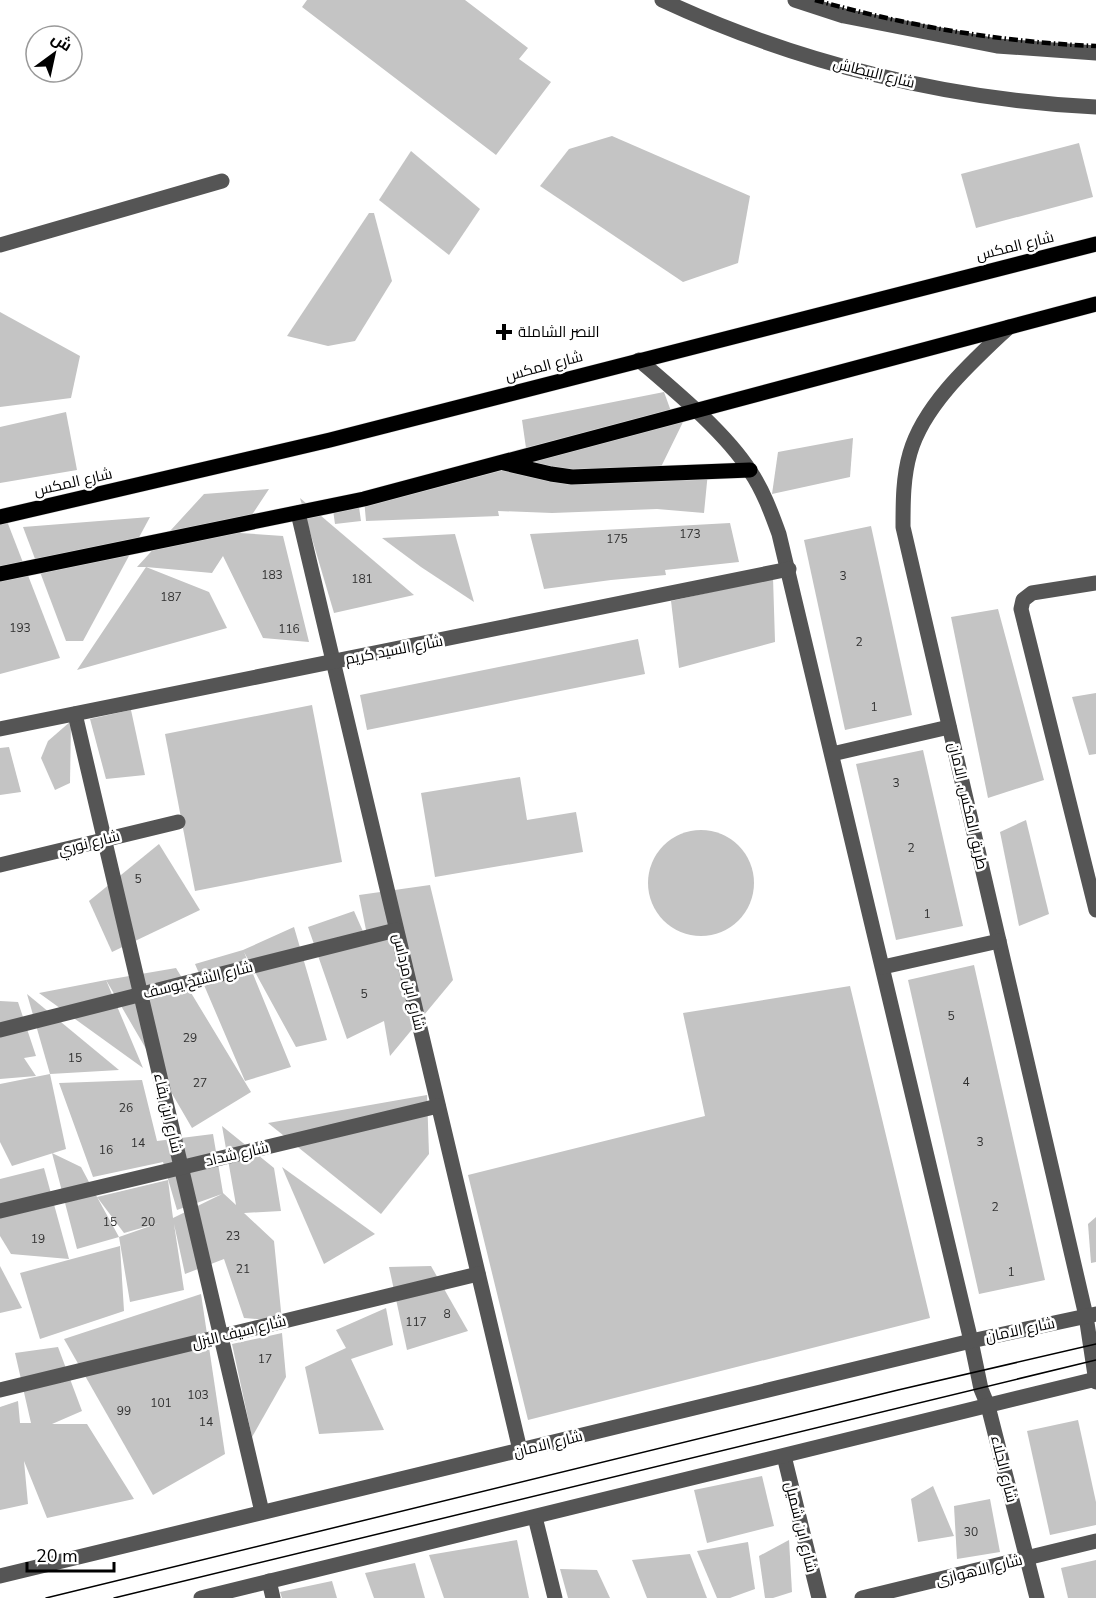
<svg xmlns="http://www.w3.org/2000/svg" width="1096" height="1598" font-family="'Nunito Sans',Cairo,sans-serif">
<rect width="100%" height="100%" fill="#fff"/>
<!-- building -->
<g fill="#c4c4c4" fill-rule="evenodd">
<path d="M307,0H465L528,48L519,59L551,82L496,155L302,7Z"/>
<path d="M612,136L750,196L738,263L683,282L540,186L569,149Z"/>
<path d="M1079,143L1093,197L976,228L961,174Z"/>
<path d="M411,151L480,209L449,255L379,200Z"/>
<path d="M369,213H374L392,281L355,341L328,346L287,336Z"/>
<path d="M0,312L80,356L71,398L0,407Z"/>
<path d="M664,392L672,414L532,454L683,422L660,469H529L522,420Z"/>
<path d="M66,412L77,470L0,483V427Z"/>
<path d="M853,438L850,477L772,494L778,452Z"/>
<path d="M498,463L543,472L545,481L708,472L704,513L657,509L552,513L498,511L499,516L366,521L364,499Z"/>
<path d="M269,489L240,533L283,536L309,642L263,638L223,556L212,573L146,567L209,592L227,628L77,670L146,567H137L204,494Z"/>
<path d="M300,498L414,595L334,613Z"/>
<path d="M359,507L361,521L335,524L333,510Z"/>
<path d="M5,516L60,658L0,674V517Z"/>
<path d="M150,517L83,641H66L23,527Z"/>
<path d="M730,523L739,562L665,570L666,575L611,580L544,589L530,534Z"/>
<path d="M871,526L912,715L845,730L804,540Z"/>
<path d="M455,534L474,602L421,567L382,538Z"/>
<path d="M773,578L775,642L679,668L671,601Z"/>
<path d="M998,609L1044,780L988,798L951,617Z"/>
<path d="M638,639L645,674L367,730L360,695Z"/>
<path d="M1096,693V754L1089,755L1072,697Z"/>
<path d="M312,705L342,862L195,891L165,734Z"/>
<path d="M131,710L145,775L106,779L90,719Z"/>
<path d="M71,721L70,783L55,790L41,758L48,741Z"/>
<path d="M9,747L21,792L0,795V748Z"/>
<path d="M923,750L963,926L896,940L856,764Z"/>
<path d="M520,777L527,820L576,812L583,852L435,877L421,793Z"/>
<path d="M1026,820L1049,914L1019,926L1000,832Z"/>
<circle cx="701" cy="883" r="53"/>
<path d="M159,844L200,910L112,952L89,901Z"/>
<path d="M430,885L453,980L390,1056L384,1021L347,1039L308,927L354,911L369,945L359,895Z"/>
<path d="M294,927L327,1040L296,1047L244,952L291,1067L245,1081L195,964L243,950Z"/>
<path d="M974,965L1045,1280L979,1294L908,980Z"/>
<path d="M176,968L251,1092L192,1128L106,980L143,1068L39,993L106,980Z"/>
<path d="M850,986L930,1318L528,1420L468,1175L705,1116L683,1013Z"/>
<path d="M27,994L119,1070L50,1074Z"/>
<path d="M0,1001L18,1002L36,1056L24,1058L36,1076L0,1079Z"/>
<path d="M50,1074L66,1149L12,1166L0,1142V1084Z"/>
<path d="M142,1080L157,1141L213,1134L223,1193L236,1205L222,1126L274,1168L281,1211L244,1213L274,1241L282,1321L244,1318L224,1259L185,1274L174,1224L184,1290L130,1302L119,1237L77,1249L52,1153L81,1167L97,1197L168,1180L173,1218L222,1194L177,1210L163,1162L93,1177L59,1083ZM97,1197L124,1233L159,1223L119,1237Z"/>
<path d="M427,1095L429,1154L381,1214L268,1123Z"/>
<path d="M282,1167L375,1234L324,1264Z"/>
<path d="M44,1168L69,1259L11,1254L0,1236V1179Z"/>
<path d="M1096,1217V1262L1091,1263L1088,1224Z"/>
<path d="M120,1246L124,1311L40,1339L20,1273Z"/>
<path d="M0,1266L22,1308L0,1313Z"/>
<path d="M431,1266L468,1331L407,1350L389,1267Z"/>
<path d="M201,1294L225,1454L153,1495L64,1339Z"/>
<path d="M386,1308L393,1345L351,1359L384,1430L319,1434L305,1367L346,1348L336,1330Z"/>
<path d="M282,1333L286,1377L252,1437L232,1344Z"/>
<path d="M58,1347L82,1411L52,1424H87L134,1499L47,1518L24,1461L28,1504L0,1510V1407L18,1401L20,1423H31L15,1353Z"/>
<path d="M1078,1420L1096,1502V1525L1050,1535L1027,1431Z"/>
<path d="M762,1476L774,1526L707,1543L694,1490Z"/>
<path d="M933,1486L954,1536L918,1542L911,1499Z"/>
<path d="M990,1499L1000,1552L957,1559L954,1506Z"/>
<path d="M517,1540L529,1598H444L429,1555Z"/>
<path d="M789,1540L792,1592L773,1598H765L759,1556Z"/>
<path d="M748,1542L755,1589L730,1598H717L697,1551Z"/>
<path d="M690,1554L707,1598H647L632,1560Z"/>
<path d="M1096,1560V1598H1068L1061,1568Z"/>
<path d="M415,1563L425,1598H374L365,1573Z"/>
<path d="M560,1569L597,1570L610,1598H568Z"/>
<path d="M332,1581L337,1598H282L280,1592Z"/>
</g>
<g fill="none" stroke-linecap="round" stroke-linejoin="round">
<!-- major casing -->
<g stroke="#dbdbdb" stroke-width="16">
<g id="major">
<path d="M504,463L551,474L572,477L750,470"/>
<path d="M0,517L330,440L1096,244"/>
<path d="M0,574L364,499L1096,304"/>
</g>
</g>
<!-- minor -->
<g stroke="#555" stroke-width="15">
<path d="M662,0C797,63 948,100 1096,107"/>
<path d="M795,0L844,16L997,46L1096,53"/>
<path d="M0,245L222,181"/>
<path d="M1009,327C973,361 924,404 910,453C903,477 903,502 903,527L1086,1316L1096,1382"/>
<path d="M639,360C674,390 725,432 750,471C763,490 771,512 779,534L971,1341L981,1389L988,1406L1037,1598"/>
<path d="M298,513L520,1450"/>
<path d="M1096,583L1032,593L1023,600L1021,609L1096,910"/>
<path d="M75,714L262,1512"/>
<path d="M0,729L789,569"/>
<path d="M832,754L949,727"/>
<path d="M0,865L178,822"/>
<path d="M883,967L999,941"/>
<path d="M0,1030L396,930"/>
<path d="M0,1211L438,1106"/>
<path d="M0,1390L478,1274"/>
<path d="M784,1456L819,1598"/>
<path d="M535,1517L555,1598"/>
<path d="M0,1576L971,1341L1096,1314"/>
<path d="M269,1581L273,1598"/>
<path d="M201,1598L1096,1379"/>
<path d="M862,1598L1096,1541"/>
</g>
<!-- major -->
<use href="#major" stroke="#000" stroke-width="15"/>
<!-- tram -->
<g stroke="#000" stroke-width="1.5">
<path d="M46,1598L898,1390L1096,1344"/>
<path d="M114,1598L1096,1360"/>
</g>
<!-- rail -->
<path stroke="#000" stroke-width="4.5" stroke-dasharray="9 3 1.5 3" stroke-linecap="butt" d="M815,0C908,26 1000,42 1096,46"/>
</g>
<!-- markers -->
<path fill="#000" stroke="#fff" stroke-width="2" d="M501 323h6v6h6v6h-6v6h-6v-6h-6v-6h6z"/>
<g text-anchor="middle" stroke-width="5" stroke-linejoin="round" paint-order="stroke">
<!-- number labels -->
<g font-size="12" fill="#313131">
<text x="690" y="538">173</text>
<text x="617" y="543">175</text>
<text x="272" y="579">183</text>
<text x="843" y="580">3</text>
<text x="362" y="583">181</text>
<text x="171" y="601">187</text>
<text x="20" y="632">193</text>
<text x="289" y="633">116</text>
<text x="859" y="646">2</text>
<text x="874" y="711">1</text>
<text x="896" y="787">3</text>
<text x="911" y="852">2</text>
<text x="138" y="883">5</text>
<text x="927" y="918">1</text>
<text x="364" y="998">5</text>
<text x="951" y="1020">5</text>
<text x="190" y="1042">29</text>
<text x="75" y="1062">15</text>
<text x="966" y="1086">4</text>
<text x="200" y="1087">27</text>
<text x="126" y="1112">26</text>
<text x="980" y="1146">3</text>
<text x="138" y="1147">14</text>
<text x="106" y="1154">16</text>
<text x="995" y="1211">2</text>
<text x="110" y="1226">15</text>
<text x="148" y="1226">20</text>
<text x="233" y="1240">23</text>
<text x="38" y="1243">19</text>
<text x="243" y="1273">21</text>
<text x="1011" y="1276">1</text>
<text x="447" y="1318">8</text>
<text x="416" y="1326">117</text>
<text x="265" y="1363">17</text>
<text x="198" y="1399">103</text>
<text x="161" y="1407">101</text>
<text x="124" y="1415">99</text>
<text x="206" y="1426">14</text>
<text x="971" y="1536">30</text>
</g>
<!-- street labels -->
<g font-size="15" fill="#000" stroke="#fff">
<text transform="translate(874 73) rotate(14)" y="5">شارع البيطاش</text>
<text transform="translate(1015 246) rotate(-14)" y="5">شارع المكس</text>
<text transform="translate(544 366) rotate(-15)" y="5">شارع المكس</text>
<text transform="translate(73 482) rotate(-13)" y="5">شارع المكس</text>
<text transform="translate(394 650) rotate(-11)" y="5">شارع السيد كريم</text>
<text transform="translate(968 806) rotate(77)" y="5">طريق المكس, الامان</text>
<text transform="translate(89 843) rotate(-14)" y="5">شارع نوري</text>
<text transform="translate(198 980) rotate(-14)" y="5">شارع الشيخ يوسف</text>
<text transform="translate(409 982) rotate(77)" y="5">شارع ابن مرداس</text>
<text transform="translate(168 1113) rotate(77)" y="5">شارع ابن بقاء</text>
<text transform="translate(237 1154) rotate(-13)" y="5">شارع شداد</text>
<text transform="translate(1020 1330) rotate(-12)" y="5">شارع الامان</text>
<text transform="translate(239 1332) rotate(-14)" y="5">شارع سيف اليزل</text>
<text transform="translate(548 1444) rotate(-14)" y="5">شارع الامان</text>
<text transform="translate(1004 1469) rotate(76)" y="5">شارع الجلاء</text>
<text transform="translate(801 1527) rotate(76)" y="5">شارع ابن شميل</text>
<text transform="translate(979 1570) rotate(-14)" y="5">شارع الاهوازى</text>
</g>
<!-- poi labels -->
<g font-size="15" fill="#000" stroke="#fff" text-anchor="start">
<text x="518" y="337">النصر الشاملة</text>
</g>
</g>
<!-- north arrow -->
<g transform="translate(54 54) rotate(33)"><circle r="28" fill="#ffffff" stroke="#999999" stroke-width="1.5"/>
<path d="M0-4.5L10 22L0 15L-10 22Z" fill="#000000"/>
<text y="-9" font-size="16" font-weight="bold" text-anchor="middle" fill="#000000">ش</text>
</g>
<!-- scale -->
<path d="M27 1562v9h87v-9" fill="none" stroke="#000000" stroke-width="3"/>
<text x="36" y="1562" font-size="18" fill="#000000" stroke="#ffffff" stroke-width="4.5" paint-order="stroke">20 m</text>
</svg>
